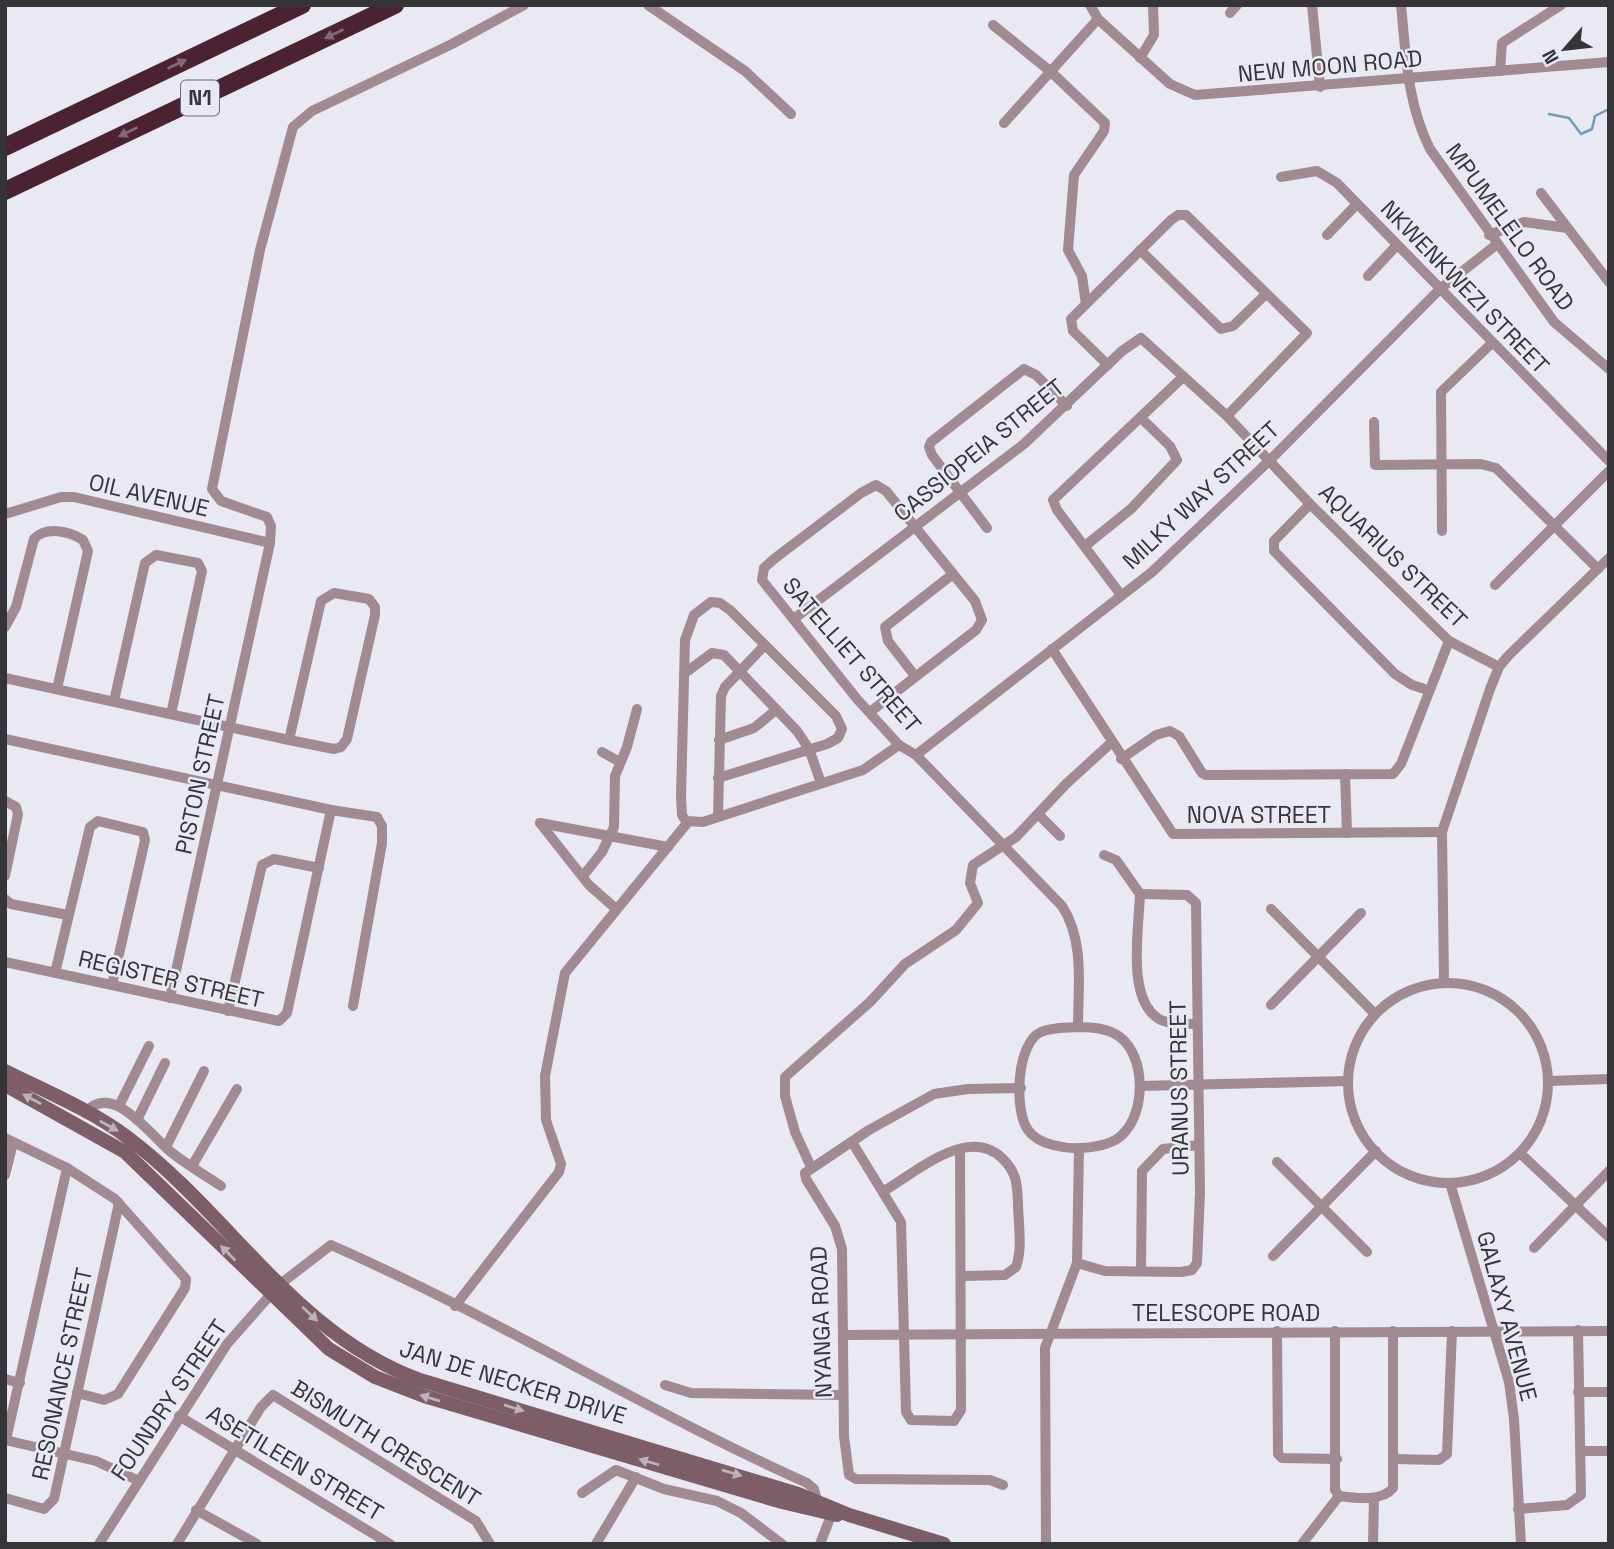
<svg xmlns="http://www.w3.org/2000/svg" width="1614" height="1549" font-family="'Space Grotesk',sans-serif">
<rect width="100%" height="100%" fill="#e8e9f3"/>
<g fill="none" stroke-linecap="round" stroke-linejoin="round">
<!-- stream -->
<path stroke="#6f9eba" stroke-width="2.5" d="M1549,114L1569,118L1581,134L1592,129L1595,116L1609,109"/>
<!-- minor -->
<g stroke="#a18a91" stroke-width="10">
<path d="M648,5L745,71L791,114"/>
<path d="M1090,5L1098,19L1170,84L1195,95L1609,62"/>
<path d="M1312,5L1320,87"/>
<path d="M1401,5C1406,55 1407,103 1430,149L1554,322L1609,369"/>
<path d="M1230,13L1237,5"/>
<path d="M993,25L1050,71L1105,123L1104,131L1074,175L1068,250L1082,276L1086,304"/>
<path d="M1140,58L1154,35L1153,5"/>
<path d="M1500,71L1502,43L1561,5"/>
<path d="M1004,123L1098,19"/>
<path d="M1281,177L1317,171L1337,183L1609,461"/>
<path d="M1541,193L1609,282"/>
<path d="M1327,235L1357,204"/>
<path d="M1489,235L1524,222L1567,228"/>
<path d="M1140,250L1221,329L1233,326L1266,294"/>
<path d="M1368,276L1397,245"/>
<path d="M1108,365L1073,331L1071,319L1171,220L1178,215H1186L1307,333L1227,416"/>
<path d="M1374,422L1375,465L1481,464L1496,468L1598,569"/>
<path d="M1310,504L1274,541V551L1395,674L1412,685L1428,690"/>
<path d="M5,514L61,497H74L270,543L170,998"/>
<path d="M987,528L932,455L929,447L931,442L1024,369L1036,375L1067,406"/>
<path d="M1442,531L1441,392L1492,343"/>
<path d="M270,543L271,526L267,517L221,501L212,489L260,250L293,127L312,111L452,44L524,5"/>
<path d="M1085,546L1132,508L1177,460L1170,446L1141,418"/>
<path d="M1495,585L1609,471"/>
<path d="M1121,595L1057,510L1053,500L1183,377"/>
<path d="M795,618L1024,444L1122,351L1141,338L1227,416L1310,504L1449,641L1499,667"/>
<path d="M5,627L16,607L34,539C46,526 69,531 83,540L88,551L57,689"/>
<path d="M1052,649L1173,834L1442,832"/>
<path d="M685,673L712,653L724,655L797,731L809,749L821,783"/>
<path d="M915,676L888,641L885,627L953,574"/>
<path d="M5,678L289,740L334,749L341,747L347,739L375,615V607L369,599L334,593L321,601L289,740"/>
<path d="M114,701L145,563L156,555L198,563L202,571L171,714"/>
<path d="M870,712L976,630L982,620L975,601L886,491L876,485L861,493L774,559L764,568L762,580L857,699L899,745L916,755L1062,906C1085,941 1078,988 1078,1027"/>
<path d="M5,739L331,810L377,817L382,826V843L353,1006"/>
<path d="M719,740L754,728L776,710"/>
<path d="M602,752L620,762"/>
<path d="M916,755L1152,572L1269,461L1440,289L1496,245"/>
<path d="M1121,759L1156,735L1170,731L1179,736L1202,773L1206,775L1393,774L1401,764L1449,641"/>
<path d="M1345,774L1347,833"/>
<path d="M718,778L827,744L838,738L842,729L836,716L730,610L720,603L711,602L694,615L685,640L681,796L682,815L686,821L703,822L863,770L899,745"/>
<path d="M5,801L16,807L18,814L5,876"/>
<path d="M1038,814L1060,836"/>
<path d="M718,817L721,696L725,687L764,646"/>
<path d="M540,823L668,847"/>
<path d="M540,823L589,885L615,908"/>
<path d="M1104,855L1116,860L1140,894"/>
<path d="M583,876L602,852L614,827L615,776L627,747L637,709"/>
<path d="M1140,894C1139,928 1126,999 1159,1019C1169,1025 1185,1023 1197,1024"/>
<path d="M5,899L11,904L68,915"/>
<path d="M1271,909L1375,1014"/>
<path d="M5,962L279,1021L287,1013L331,810"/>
<path d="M55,973L90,827L98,821L143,832L145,840L112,985"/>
<path d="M1444,982L1442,832L1490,689L1499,667L1508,656L1609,558"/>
<circle cx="1448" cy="1083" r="100"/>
<path d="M1271,1005L1361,913"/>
<path d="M228,1011L262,865L274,859L319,868"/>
<path d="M1078,1027C1092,1027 1108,1028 1120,1037C1146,1057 1146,1113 1122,1135C1113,1144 1096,1147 1082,1148C1066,1149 1038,1145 1028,1130C1014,1111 1016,1043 1041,1032C1052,1027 1067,1028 1078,1027Z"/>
<path d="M1548,1081L1609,1079"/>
<path d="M1140,1086L1348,1081"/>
<path d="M119,1106L149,1046"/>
<path d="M85,1113C112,1080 151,1136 171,1152C187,1165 205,1175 221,1186"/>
<path d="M137,1120L165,1063"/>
<path d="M5,1138L67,1168L115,1199L186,1279L185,1288L118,1394L104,1400L77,1393"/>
<path d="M852,1142L901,1222L906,1412L911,1420L954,1421L961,1410L960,1149"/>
<path d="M166,1147L204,1071"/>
<path d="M1520,1153L1609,1237"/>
<path d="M1277,1162L1367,1252"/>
<path d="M192,1166L237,1089"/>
<path d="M811,1167L795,1132L785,1096V1077L870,1002L905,964L956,930L978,903L970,883L973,865L1016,837L1066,784L1111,743"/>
<path d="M5,1175L13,1143"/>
<path d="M1450,1183L1509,1382L1514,1419L1521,1544"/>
<path d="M884,1191C915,1173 969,1124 1003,1159C1017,1173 1017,1184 1018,1203C1018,1223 1023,1248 1016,1267L1005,1275L963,1276"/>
<path d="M1534,1248L1609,1171"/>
<path d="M1273,1256L1376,1151"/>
<path d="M1077,1263L1105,1271L1181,1272L1192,1270L1197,1263L1200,1192L1196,903L1187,895L1140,894"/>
<path d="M1141,1271L1142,1171L1163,1149L1199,1145"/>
<path d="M455,1306L559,1172L561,1164L546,1120L545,1076L565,973L688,822"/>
<path d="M1277,1331L1278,1454L1282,1458L1337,1459"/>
<path d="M1335,1331V1490L1339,1496C1355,1498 1382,1502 1393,1488V1331"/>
<path d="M843,1335L1609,1331"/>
<path d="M5,1379L20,1383"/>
<path d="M665,1385L691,1393L843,1395"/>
<path d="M1578,1392H1609"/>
<path d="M179,1416L390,1544"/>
<path d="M5,1440L96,1461L137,1480"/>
<path d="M6,1440L67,1168"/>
<path d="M1582,1451H1609"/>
<path d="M1394,1459L1439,1460L1447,1454L1452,1331"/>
<path d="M1003,1485L990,1480L856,1479L849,1475L844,1436L842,1249L835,1226L806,1179L805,1173L869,1130L934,1094L968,1089L1021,1088"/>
<path d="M582,1493L616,1470L664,1489L717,1501L741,1513L782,1544"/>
<path d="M5,1498L44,1509L54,1499L119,1203"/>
<path d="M1518,1509L1567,1505L1581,1495L1578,1330"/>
<path d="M196,1510L257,1544"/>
<path d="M99,1544L227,1344L279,1285L331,1245C493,1316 645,1410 807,1483L814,1489L817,1500"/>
<path d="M177,1544L261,1407L273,1395L476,1521L490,1544"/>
<path d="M596,1544L636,1477"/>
<path d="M820,1544L834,1508"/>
<path d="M1046,1544L1045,1348L1077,1263L1079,1148"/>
<path d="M1302,1544L1339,1496"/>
<path d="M1373,1544L1374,1498"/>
</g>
<!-- secondary -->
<g stroke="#7d5d67" stroke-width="14">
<path d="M5,1071C45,1091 91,1110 127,1137C230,1214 295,1335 420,1380L798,1494L849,1515L944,1544"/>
<path d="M5,1085L125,1152L329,1349L375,1377L424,1396L782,1502L837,1515"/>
</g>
<!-- motorway -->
<g stroke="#4b2232" stroke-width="18">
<path d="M5,147L302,5"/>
<path d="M5,191L395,5"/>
</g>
</g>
<!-- one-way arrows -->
<defs><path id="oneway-solid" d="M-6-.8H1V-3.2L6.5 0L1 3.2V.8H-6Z" transform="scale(1.75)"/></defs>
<g fill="#826876">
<use href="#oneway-solid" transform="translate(334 34) rotate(154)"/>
<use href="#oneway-solid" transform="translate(177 64) rotate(-25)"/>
<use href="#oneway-solid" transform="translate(128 132) rotate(154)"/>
</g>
<g fill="#bdb1bb">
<use href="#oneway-solid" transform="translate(32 1099) rotate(-152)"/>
<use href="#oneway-solid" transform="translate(109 1126) rotate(29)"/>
<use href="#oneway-solid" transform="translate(228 1253) rotate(-135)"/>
<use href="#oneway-solid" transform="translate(310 1314) rotate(43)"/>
<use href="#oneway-solid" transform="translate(430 1398) rotate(-163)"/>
<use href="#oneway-solid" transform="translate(514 1408) rotate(17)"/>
<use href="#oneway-solid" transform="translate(649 1462) rotate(-164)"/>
<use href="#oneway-solid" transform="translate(732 1473) rotate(17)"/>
</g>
<g text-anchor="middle" stroke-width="5" stroke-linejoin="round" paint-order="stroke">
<!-- shield labels -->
<rect fill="#e8e9f3" stroke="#6b6b71" stroke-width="2" x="181" y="80.5" width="38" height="35" rx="5"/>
<g font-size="21" font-weight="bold" fill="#353539">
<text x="200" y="105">N1</text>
</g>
<!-- street labels -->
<g font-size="23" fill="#353539" stroke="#e8e9f3">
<text transform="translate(1330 66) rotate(-5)" y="8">NEW MOON ROAD</text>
<text transform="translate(1510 227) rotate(54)" y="8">MPUMELELO ROAD</text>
<text transform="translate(1465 287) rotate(46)" y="8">NKWENKWEZI STREET</text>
<text transform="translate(979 450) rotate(-39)" y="8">CASSIOPEIA STREET</text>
<text transform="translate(149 495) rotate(13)" y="8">OIL AVENUE</text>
<text transform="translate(1201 495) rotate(-43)" y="8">MILKY WAY STREET</text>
<text transform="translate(1393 556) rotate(44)" y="8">AQUARIUS STREET</text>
<text transform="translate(852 655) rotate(49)" y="8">SATELLIET STREET</text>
<text transform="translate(200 774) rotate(-78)" y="8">PISTON STREET</text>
<text x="1259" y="823">NOVA STREET</text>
<text transform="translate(171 979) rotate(13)" y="8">REGISTER STREET</text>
<text transform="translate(1179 1088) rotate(-91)" y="8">URANUS STREET</text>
<text x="1226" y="1321">TELESCOPE ROAD</text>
<text transform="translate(1507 1316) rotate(75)" y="8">GALAXY AVENUE</text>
<text transform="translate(821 1322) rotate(-92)" y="8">NYANGA ROAD</text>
<text transform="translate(62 1374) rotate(-78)" y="8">RESONANCE STREET</text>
<text transform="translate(513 1382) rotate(17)" y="8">JAN DE NECKER DRIVE</text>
<text transform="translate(169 1400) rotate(-56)" y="8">FOUNDRY STREET</text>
<text transform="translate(386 1443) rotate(32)" y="8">BISMUTH CRESCENT</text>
<text transform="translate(295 1463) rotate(31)" y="8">ASETILEEN STREET</text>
</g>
</g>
<!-- border -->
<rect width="1614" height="1549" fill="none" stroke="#353539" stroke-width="14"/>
<!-- north arrow -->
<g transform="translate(1565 49) rotate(242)" stroke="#e8e9f3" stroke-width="5" paint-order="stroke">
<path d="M0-5L12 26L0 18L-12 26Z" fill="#353539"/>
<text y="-10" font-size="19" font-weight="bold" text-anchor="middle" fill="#353539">N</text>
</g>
</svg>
